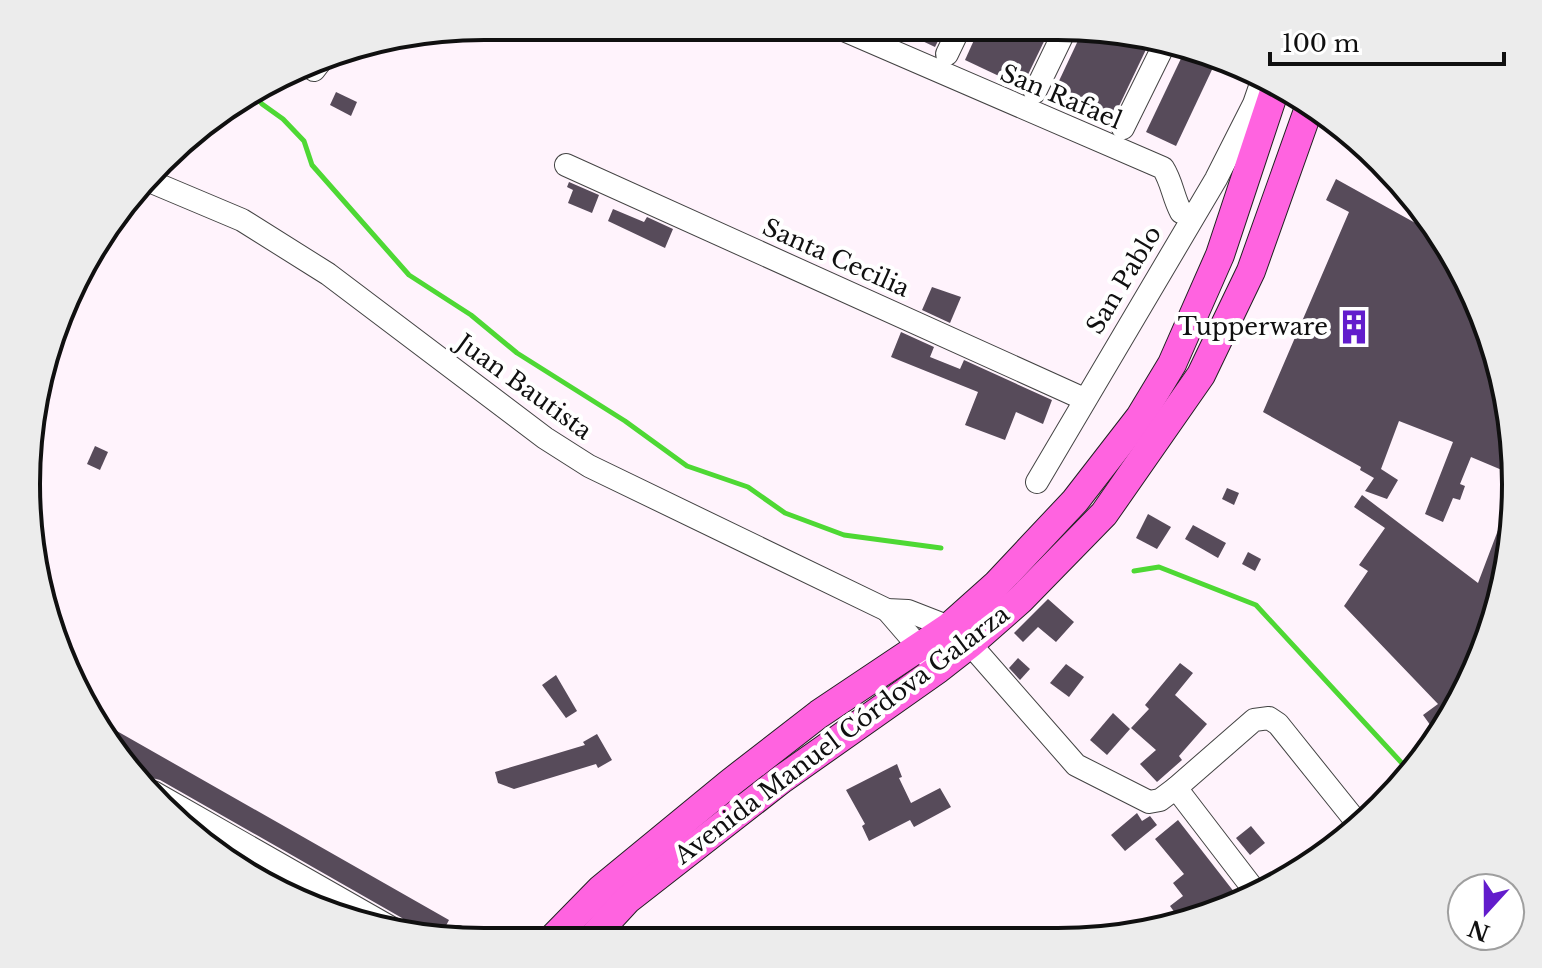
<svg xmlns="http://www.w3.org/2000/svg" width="1542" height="968" font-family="'Libre Baskerville',serif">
<rect width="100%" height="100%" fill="#fff3fc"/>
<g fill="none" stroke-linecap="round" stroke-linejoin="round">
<!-- stream -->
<g stroke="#4ed834" stroke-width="5">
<path d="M252,92L262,104L283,119L304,141L312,165L409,275L471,315L517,353L625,421L687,466L748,487L785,513L844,535L941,548"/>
<path d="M1134,571L1159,567L1256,605L1411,773"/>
</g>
</g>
<!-- building -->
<g fill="#574b5a">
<path d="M897,29H944L935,47Z"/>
<path d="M979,29H1050L1022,87L965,60Z"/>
<path d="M1083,30H1117L1151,39L1109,127L1050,100Z"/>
<path d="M1186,48L1218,57L1176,146L1146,132Z"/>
<path d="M336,92L357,102L351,116L330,105Z"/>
<path d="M1336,179L1437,235L1455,255L1512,425L1509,473L1471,457L1460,484L1465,486L1460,500L1453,498L1443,522L1425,514L1453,442L1399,421L1381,469L1398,480L1387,499L1365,491L1374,478L1360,470L1361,467L1263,412L1349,212L1326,200Z"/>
<path d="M569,182L599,195L592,213L568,203L573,190L567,187Z"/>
<path d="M613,209L644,222L647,217L673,229L665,248L608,221Z"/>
<path d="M932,287L961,297L950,323L922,310Z"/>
<path d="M901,332L934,347L930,357L960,369L964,360L1052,400L1043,424L1016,412L1005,440L965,425L978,392L891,357Z"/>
<path d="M95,446L108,452L100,470L87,464Z"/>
<path d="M1227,488L1239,493L1234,505L1222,499Z"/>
<path d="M1362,495L1478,583L1503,517H1506L1503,564L1491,593L1496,597L1492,605L1498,609L1436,733L1423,715L1438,704L1344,606L1368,571L1359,565L1385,528L1354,507Z"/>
<path d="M1148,514L1171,527L1157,549L1136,538Z"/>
<path d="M1193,525L1226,543L1218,558L1185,539Z"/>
<path d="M1248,552L1261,559L1255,571L1242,564Z"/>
<path d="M1048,599L1074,622L1056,642L1038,627L1023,642L1014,633Z"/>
<path d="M1018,658L1030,669L1020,680L1009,668Z"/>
<path d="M1180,663L1193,673L1175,695L1207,724L1179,756L1182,760L1157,782L1140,764L1156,750L1131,728L1149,709L1145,705Z"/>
<path d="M1066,664L1084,677L1069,697L1050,683Z"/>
<path d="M556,675L577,711L566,718L542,685Z"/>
<path d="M1113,713L1130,729L1107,755L1090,740Z"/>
<path d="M94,718L449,920L440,937L434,934L432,938H425L413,933L402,918L160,780L152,778L144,782L103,738Z"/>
<path d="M597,734L612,760L598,768L596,764L514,789L498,783L495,772L585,745L583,742Z"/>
<path d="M897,764L902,777L899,778L911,803L940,788L951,807L914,827L910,820L869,841L862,826L865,824L846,790Z"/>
<path d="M1137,813L1142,821L1150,816L1157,825L1125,851L1111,835Z"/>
<path d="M1178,820L1238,897L1231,903L1178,917L1170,906L1183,896L1173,883L1184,874L1155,839Z"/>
<path d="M1251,826L1265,843L1250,855L1236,838Z"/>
<path d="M227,850L342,916L308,907L223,857Z"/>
</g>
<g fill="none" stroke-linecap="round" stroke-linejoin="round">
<!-- minor casing -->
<g stroke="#434343" stroke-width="24">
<g id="minor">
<path d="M839,28L1163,168C1172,182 1173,197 1181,212L1194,215"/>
<path d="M947,54L959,29"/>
<path d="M314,70L324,57"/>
<path d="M1035,92L1065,30"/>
<path d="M1123,128L1165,43"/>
<path d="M566,165L1084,399"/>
<path d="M147,180L242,220L328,274L545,438L589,466L887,610L908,611L949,627L970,644L1076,765L1149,802L1160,800L1176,788L1258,895"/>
<path d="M1037,482L1216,179L1254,104L1263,78"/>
<path d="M887,610L938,669"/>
<path d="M1176,788L1254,720L1269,718L1278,724L1359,825"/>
<path d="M153,792L395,930"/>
<path d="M457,938L458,937"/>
</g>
</g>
<!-- major casing -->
<g stroke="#212121" stroke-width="30">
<g id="major">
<path d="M552,939L601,889L730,783L819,714L949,627L996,585L1075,501L1140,417L1172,364L1220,255L1276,86"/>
<path d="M591,939L627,900L782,779L938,669L970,644L1020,600L1104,514L1201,375L1251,271L1310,105"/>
</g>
</g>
<!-- minor -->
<use href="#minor" stroke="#fff" stroke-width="22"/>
<!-- major -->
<use href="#major" stroke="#ff63e0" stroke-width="28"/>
</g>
<!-- icons -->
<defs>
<g id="building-bare" transform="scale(2.76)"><path d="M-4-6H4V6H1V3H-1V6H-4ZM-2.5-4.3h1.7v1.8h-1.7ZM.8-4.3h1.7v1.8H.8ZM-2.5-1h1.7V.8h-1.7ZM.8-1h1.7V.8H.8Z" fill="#621ccc" stroke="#fff" stroke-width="2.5" paint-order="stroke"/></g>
</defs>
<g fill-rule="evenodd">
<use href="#building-bare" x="1354" y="327"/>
</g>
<g text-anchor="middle" stroke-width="8" stroke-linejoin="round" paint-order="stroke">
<!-- street labels -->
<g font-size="24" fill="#101010" stroke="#fff">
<text transform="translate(1061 97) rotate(23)" y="8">San Rafael</text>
<text transform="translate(836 258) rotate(24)" y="8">Santa Cecilia</text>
<text transform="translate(1124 280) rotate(-59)" y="8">San Pablo</text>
<text transform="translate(524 387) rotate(36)" y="8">Juan Bautista</text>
<text transform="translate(842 735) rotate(-37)" y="8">Avenida Manuel Córdova Galarza</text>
</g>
<!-- poi labels -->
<g font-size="24" fill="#101010" stroke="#fff" text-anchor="end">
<text x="1328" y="335">Tupperware</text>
</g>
</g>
<!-- crop -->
<path d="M0 0H1542V968H0ZM484 40H1058A444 444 0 0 1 1502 484V484A444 444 0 0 1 1058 928H484A444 444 0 0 1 40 484V484A444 444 0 0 1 484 40Z" fill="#ececec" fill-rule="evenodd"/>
<path fill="none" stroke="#101010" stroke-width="4" d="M484 40H1058A444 444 0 0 1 1502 484V484A444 444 0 0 1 1058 928H484A444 444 0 0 1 40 484V484A444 444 0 0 1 484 40Z"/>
<!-- north arrow -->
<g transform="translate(1486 912) rotate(201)"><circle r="38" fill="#ffffff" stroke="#9f9f9f" stroke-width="2"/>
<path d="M0-6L14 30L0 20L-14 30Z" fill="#621ccc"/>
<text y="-12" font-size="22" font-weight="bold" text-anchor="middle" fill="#101010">N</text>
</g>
<!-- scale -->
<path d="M1270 52v12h234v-12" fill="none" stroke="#101010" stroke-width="4"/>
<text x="1282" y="52" font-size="24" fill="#101010" stroke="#ffffff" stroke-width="6" paint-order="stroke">100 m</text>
</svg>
